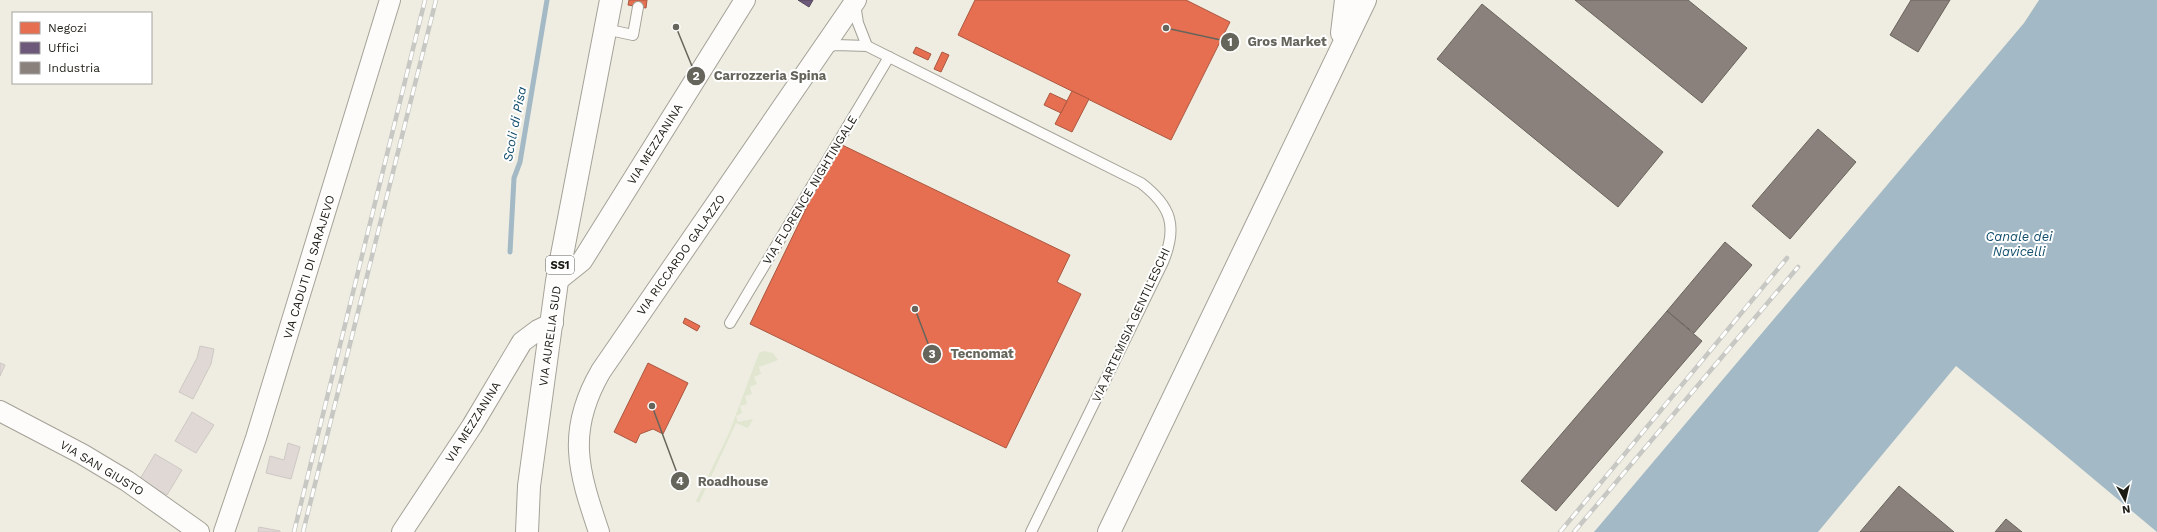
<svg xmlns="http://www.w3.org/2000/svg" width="2157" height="532" font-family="'Work Sans',sans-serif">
<rect width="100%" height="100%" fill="#efede1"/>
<!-- green -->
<path fill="#e0e6d0" d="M764,351L773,353L778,360L759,367L761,374L754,377L757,384L750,387L752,394L745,396L747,404L740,406L742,413L736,416L738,422L753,419L748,428L736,423L699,503L696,501L729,433L759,353Z"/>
<!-- water -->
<path fill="#a3b9c5" d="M2039,0H2157V532L2041,435L1956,366L1818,532H1594L2024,23Z"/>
<!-- shops -->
<g fill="#e76f51" stroke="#aa563f">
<path d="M629,0H647L646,8L628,5Z"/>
<path d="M975,0H1186L1230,22L1171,140L958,35Z"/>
<path d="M916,47L931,54L928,60L913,53Z"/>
<path d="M942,52L949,55L941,72L934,69Z"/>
<path d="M1072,91L1089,99L1072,132L1055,124Z"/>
<path d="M1050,93L1067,101L1061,113L1044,105Z"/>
<path d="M838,143L1070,255L1057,282L1081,294L1006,448L750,324Z"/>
<path d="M685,318L700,326L697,331L683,323Z"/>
<path d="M648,363L688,383L663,434L653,429L640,434L636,443L614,432Z"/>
</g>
<!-- offices -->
<path fill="#6d597a" stroke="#55475b" d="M798,0H813L809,7Z"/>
<!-- industry -->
<g fill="#8a817c" stroke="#69635d">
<path d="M1575,0H1688L1747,48L1702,103Z"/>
<path d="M1911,0H1950L1918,52L1890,35Z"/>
<path d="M1482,4L1663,152L1618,207L1437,59Z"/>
<path d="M1818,129L1856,162L1790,239L1752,206Z"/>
<path d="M1725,242L1752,265L1694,333L1667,311Z"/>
<path d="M1667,311L1702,341L1556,511L1521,481Z"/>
<path d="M1899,486L1954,532H1860Z"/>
<path d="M2006,519L2022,532H1995Z"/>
</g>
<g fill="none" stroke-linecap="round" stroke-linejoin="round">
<!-- stream -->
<path stroke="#a3b9c5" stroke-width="5" d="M510,252L514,178L520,162L547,0"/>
</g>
<!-- building -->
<g fill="#e0d8d4" stroke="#cec8c4">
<path d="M200,346L214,349L211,364L193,399L179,392L197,358Z"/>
<path d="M0,363L5,365L0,376Z"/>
<path d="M192,412L214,425L196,453L175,441Z"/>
<path d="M288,443L300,447L291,479L266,473L270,456L284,460Z"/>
<path d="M155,454L182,470L167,495L140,479Z"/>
<path d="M259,527L280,531V532H258Z"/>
</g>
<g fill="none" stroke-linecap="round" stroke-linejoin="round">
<!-- lane casing -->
<g stroke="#a4a298" stroke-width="12">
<g id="lane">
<path d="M855,4L858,23L867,46"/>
<path d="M605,29L633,35L638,7"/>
<path d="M824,48L836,45L867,46L1141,183C1171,206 1178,226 1163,262L1031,532"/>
<path d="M730,323L889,57"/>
</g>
</g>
<!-- street casing -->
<g stroke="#a4a298" stroke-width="22">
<g id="street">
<path d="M557,281L582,261L745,0"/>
<path d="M0,411L82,454L127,481L199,532"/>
<path d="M224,532L256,438L390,0"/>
<path d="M402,532L472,426L522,342L538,330L553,323"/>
<path d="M599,532C578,470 566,431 601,371L856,0"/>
</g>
</g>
<!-- primary casing -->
<g stroke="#a4a298" stroke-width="24">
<path id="primary" d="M527,532L529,486L557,281L611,0"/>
</g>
<!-- highway casing -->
<g stroke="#a4a298" stroke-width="24">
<g id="highway">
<path d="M1342,33L1346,0"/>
<path d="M1109,532L1365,0"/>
</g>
</g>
<!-- lane -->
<use href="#lane" stroke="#fdfcfa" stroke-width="10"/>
<!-- street -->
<use href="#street" stroke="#fdfcfa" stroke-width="20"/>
<!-- primary -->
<use href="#primary" stroke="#fdfcfa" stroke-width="22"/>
<!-- highway -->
<use href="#highway" stroke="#fdfcfa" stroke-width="22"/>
<!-- rail casing -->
<g stroke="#c7c7c3" stroke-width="4.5">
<g id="rail">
<path d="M294,532L425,0"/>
<path d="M303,532L436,0"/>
<path d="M1560,532L1787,258"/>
<path d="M1574,532L1798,267"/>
</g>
</g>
<!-- rail -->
<use href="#rail" stroke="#fff" stroke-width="3" stroke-dasharray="9" stroke-linecap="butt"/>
</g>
<g text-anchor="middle" stroke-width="4" stroke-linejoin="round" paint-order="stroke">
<!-- shield labels -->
<rect fill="#fff" stroke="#61605a" stroke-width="1" x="546" y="256" width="28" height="18" rx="3"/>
<g font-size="11" font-weight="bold" fill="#1d1c14">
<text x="560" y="269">SS1</text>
</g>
<!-- street labels -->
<g font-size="12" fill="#1d1c14" stroke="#fff">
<text transform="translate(655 144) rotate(-58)" y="4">VIA MEZZANINA</text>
<text transform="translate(810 190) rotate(-59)" y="4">VIA FLORENCE NIGHTINGALE</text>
<text transform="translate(681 255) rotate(-55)" y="4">VIA RICCARDO GALAZZO</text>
<text transform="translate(309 267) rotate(-73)" y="4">VIA CADUTI DI SARAJEVO</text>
<text transform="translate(1131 325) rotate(-65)" y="4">VIA ARTEMISIA GENTILESCHI</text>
<text transform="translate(550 336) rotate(-82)" y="4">VIA AURELIA SUD</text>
<text transform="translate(473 422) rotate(-58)" y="4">VIA MEZZANINA</text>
<text transform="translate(102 468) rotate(31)" y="4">VIA SAN GIUSTO</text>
</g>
<!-- water labels -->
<g font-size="13" font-style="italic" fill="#124e6d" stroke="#fff">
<text transform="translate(514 124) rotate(-79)" y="5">Scoli di Pisa</text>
<text x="2019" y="241">Canale dei<tspan x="2019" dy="15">Navicelli</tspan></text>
</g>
</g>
<!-- callouts -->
<path fill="none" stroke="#66655c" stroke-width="1.5" d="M1166 28L1230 42M676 27L696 76M915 309L932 354M652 406L680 481"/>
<g fill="#66655c" stroke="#fff" stroke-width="1.5">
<circle cx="1166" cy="28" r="4"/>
<circle cx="676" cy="27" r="4"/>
<circle cx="915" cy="309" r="4"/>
<circle cx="652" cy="406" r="4"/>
<circle cx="1230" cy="42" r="10"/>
<circle cx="696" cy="76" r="10"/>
<circle cx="932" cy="354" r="10"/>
<circle cx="680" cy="481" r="10"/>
</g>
<g font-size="12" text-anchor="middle" font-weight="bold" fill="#fff">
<text x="1230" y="46">1</text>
<text x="696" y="80">2</text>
<text x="932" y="358">3</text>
<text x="680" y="485">4</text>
</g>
<g font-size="13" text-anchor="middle" font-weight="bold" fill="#66655c" stroke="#fff" stroke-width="4" stroke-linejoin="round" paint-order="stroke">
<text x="1287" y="46">Gros Market</text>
<text x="770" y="80">Carrozzeria Spina</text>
<text x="982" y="358">Tecnomat</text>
<text x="733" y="486">Roadhouse</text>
</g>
<!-- legend -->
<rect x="12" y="12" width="140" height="72" fill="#ffffff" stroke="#a5a4a1"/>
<rect x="20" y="22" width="20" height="12" fill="#e76f51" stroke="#a5a4a1"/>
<text x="48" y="32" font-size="12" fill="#1d1c14">Negozi</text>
<rect x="20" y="42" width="20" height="12" fill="#6d597a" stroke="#a5a4a1"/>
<text x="48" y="52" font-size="12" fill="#1d1c14">Uffici</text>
<rect x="20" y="62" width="20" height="12" fill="#8a817c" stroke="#a5a4a1"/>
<text x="48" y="72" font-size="12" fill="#1d1c14">Industria</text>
<!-- north arrow -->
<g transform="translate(2125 500) rotate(172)" stroke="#ffffff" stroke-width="3" paint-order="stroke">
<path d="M0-3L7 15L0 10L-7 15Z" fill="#1d1c14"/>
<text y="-6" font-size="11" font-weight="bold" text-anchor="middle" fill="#1d1c14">N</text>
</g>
</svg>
